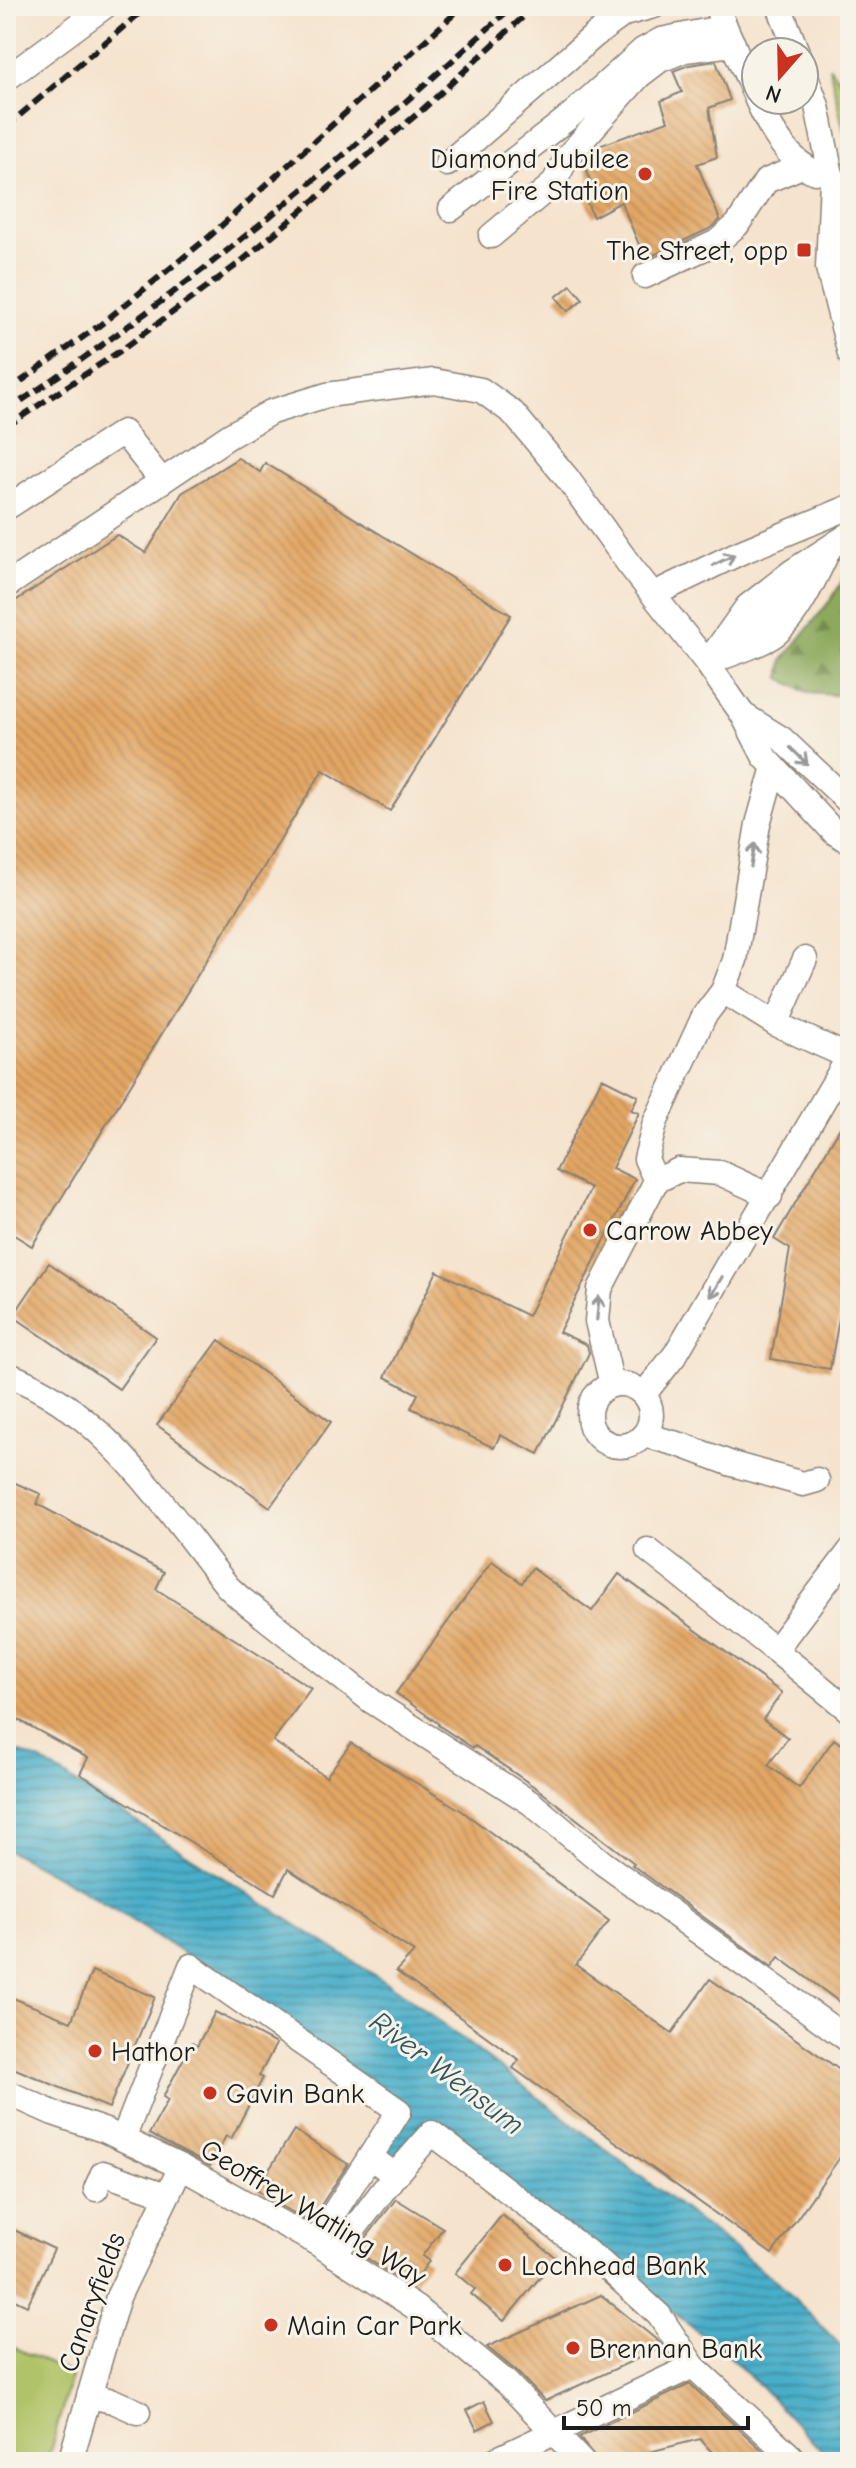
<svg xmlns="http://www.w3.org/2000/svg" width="856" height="2468" font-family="'Comic Neue',sans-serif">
<defs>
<pattern id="forest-firs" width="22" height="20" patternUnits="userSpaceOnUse" patternTransform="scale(2)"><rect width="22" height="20" fill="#8ca95c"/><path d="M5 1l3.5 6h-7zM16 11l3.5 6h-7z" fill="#72894b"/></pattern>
<pattern id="water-rules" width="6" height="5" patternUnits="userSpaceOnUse" patternTransform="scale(2)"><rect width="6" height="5" fill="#49aec9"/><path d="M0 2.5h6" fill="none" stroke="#3c8da2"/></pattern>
<pattern id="building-back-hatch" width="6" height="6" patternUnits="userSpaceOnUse" patternTransform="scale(2)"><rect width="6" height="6" fill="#e2a664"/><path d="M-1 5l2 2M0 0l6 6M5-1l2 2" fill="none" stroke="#c18e56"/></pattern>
</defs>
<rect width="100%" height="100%" fill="#f7f3e8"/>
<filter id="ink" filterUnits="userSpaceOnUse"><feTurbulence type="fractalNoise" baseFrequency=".0125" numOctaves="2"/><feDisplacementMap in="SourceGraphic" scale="16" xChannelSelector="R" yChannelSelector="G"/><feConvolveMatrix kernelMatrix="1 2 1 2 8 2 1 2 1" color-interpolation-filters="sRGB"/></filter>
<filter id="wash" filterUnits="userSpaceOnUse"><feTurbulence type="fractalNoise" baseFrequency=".006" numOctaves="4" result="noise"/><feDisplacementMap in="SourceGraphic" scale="32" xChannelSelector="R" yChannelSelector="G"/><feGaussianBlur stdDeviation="1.8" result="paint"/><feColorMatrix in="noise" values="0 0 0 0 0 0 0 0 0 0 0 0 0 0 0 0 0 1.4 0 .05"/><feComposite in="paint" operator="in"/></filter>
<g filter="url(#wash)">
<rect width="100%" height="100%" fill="#f5e3cd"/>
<!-- green -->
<g fill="#b0c367" stroke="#667042" stroke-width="2">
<path d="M829,66L845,88L850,90V158Z"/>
<path d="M6,2344L72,2374L47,2462H6Z"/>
</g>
<!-- forest -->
<path fill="url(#forest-firs)" stroke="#54623c" stroke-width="2" d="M850,568V696L807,693L780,678L783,660L832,598Z"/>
<!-- water -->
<path fill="url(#water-rules)" stroke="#326572" stroke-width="2" d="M6,1747L43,1762L404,1994L779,2283L850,2355V2462H832L760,2386L723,2351L424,2121L393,2159L382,2152L408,2109C278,2020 146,1919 6,1849Z"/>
<g id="blocks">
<!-- building -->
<g fill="url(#building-back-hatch)">
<path d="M716,61L730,100L709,108L717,157L697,164L720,220L709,229L645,259L621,202L593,217L581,188L591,184L585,164L598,154L596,147L668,121L661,101L682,92L673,71L689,65Z"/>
<path d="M571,285L583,299L568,311L556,297Z"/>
<path d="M238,458L260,472L265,463L511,615L390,811L323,770L32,1246L6,1230V607L117,535L146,553L182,493Z"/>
<path d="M602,1078L638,1096L631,1110L639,1113L612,1168L635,1179L559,1332L587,1345L589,1353L539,1454L500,1435L494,1448L411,1408L418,1394L385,1377L437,1271L528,1316L591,1188L556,1171Z"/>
<path d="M850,1111V1276L845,1285L830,1369L771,1359L790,1249L774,1239Z"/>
<path d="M49,1263L156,1337L119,1389L13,1316Z"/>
<path d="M219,1340L331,1422L270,1507L157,1425Z"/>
<path d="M6,1479L41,1494L37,1504L164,1572L156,1589L311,1688L273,1741L326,1777L351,1743L462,1811L609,1921L576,1965L672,2033L710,1979L850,2077V2143L772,2254L513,2068L519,2060L396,1971L414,1952L288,1869L275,1894L80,1774L88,1758L6,1713Z"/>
<path d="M492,1561L522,1583L532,1568L592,1611L619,1574L782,1693L763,1719L788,1738L768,1765L799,1788L834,1739L850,1751V2010L779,1957L772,1967L632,1865L634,1863L539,1790L475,1746L473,1748L438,1725L439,1724L396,1693Z"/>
<path d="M92,1971L155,1997L109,2108L6,2065V1995L71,2022Z"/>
<path d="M215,2012L276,2044L259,2076L263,2078L231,2139L226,2136L210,2166L149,2134L168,2100L163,2097L192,2043L197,2046Z"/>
<path d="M294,2130L348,2164L310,2222L279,2205L257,2189Z"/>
<path d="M396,2199L443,2228L422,2256L429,2261L411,2287L356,2251Z"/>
<path d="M502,2215L556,2258L504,2321L471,2294L475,2289L455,2273Z"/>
<path d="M6,2226L54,2249L27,2306L6,2296Z"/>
<path d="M601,2295L658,2341L663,2347L545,2401L517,2372L487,2347Z"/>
<path d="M690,2384L775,2462H721L700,2439L649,2452L660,2462H599L579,2437Z"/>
<path d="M484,2401L494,2421L477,2430L467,2410Z"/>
</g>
</g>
</g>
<g filter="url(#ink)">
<use href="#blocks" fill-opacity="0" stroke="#888074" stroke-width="2"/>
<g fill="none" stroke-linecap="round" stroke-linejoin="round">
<!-- minor casing -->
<g stroke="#888074" stroke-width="27">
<g id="minor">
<path d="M716,6L756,97"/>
<path d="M779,6L797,52"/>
<path d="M804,71L817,106L832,180L828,268L850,354"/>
<path d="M6,79L105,6"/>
<path d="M757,100C769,127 787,160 815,172"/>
<path d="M447,164L595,35L624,14L654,6"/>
<path d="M451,209L569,117L643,50L661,40L725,27"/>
<path d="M832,221L843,238L850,260"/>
<path d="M491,236L553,184L568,156L639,76L660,60L685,50L733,44"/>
<path d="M645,276L717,242L737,225L766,181L802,166"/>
<path d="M6,508L123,432L162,481"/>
<path d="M6,586L229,436L271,412L327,395L434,381L481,390L513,413L567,478L628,563L707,663L743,715L764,756L834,832L850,842"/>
<path d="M654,594L739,553L850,507"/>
<path d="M729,645L774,610L795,588"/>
<path d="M707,663L747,607L793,571L850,534"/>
<path d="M708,663C728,654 753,648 771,637C797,621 816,575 829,549"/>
<path d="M745,716L782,739L850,803"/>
<path d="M774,767L758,824L735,960L723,991L776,1024"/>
<path d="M805,959L776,1024L849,1057"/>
<path d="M656,1181L646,1159L655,1123L704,1016L723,991"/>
<path d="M6,1374C105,1410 164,1508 228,1587L240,1598L373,1702L531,1803L603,1863L850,2041"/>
<circle cx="620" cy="1415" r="31"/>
<path d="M612,1385L597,1321L600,1289L656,1181L679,1170L720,1173L770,1196"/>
<path d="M644,1394L675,1355L850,1055"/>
<path d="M644,1435L681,1445L732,1464L803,1484L817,1480"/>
<path d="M648,1550L775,1650"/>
<path d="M850,1551L775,1650L850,1711"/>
<path d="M6,2092L53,2113L106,2131L181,2167L315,2242L416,2308L507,2383L582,2462"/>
<path d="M123,2139L191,1966L399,2111L370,2157L395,2175L432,2133L602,2263L659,2315L693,2366L491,2462"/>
<path d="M96,2189L103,2173L166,2195"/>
<path d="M315,2242L370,2157"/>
<path d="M334,2255L395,2175"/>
<path d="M693,2366L797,2462"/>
<path d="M89,2396L113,2401L138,2412"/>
<path d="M70,2462L118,2297L181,2167"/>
</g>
</g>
<!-- minor -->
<use href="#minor" stroke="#fff" stroke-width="24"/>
<!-- rail -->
<g stroke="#1c1c1c" stroke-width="6" stroke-dasharray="12 6" stroke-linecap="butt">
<path d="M6,127L148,6"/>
<path d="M6,392L100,325L210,236L463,6"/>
<path d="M6,411C187,292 353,151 513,6"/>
<path d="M6,427L123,349L238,264L422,110L535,6"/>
</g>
</g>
<!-- one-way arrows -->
<defs><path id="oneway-shaft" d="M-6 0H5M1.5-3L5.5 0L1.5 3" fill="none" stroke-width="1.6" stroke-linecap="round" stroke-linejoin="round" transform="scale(2)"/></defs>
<g stroke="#999">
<use href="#oneway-shaft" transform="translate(724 560) rotate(-26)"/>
<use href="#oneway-shaft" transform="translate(799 756) rotate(44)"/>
<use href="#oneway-shaft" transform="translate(753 855) rotate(-80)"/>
<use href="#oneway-shaft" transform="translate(716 1287) rotate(121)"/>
<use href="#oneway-shaft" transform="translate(598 1308) rotate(-84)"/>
</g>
</g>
<!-- markers -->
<g fill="#c8321e" stroke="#f7f3e8" stroke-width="3">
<circle cx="645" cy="174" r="8"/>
<rect x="796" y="242" width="16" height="16" rx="4"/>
<circle cx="590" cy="1230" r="8"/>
<circle cx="95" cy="2051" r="8"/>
<circle cx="210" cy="2093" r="8"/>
<circle cx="505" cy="2265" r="8"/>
<circle cx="271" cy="2325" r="8"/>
<circle cx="573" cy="2348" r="8"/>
</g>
<g text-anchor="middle" stroke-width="6" stroke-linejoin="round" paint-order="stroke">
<!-- poi labels -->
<g font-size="28" fill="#1c1c1c" stroke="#f7f3e8" text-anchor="start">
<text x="629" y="168" text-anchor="end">Diamond Jubilee<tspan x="629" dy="32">Fire Station</tspan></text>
<text x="788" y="260" text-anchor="end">The Street, opp</text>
<text x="606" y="1240">Carrow Abbey</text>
<text x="111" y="2061">Hathor</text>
<text x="226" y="2103">Gavin Bank</text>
<text x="521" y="2275">Lochhead Bank</text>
<text x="287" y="2335">Main Car Park</text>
<text x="589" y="2358">Brennan Bank</text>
</g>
<!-- street labels -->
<g font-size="28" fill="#1c1c1c" stroke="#f7f3e8">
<text transform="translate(314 2212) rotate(31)" y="10">Geoffrey Watling Way</text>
<text transform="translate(91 2302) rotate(-70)" y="10">Canaryfields</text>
</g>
<!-- water labels -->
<g font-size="30" font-style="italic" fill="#2e5661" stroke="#f7f3e8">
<text transform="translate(447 2073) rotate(37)" y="10">River Wensum</text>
</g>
</g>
<!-- margin -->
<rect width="856" height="2468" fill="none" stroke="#f7f3e8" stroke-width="32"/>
<!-- north arrow -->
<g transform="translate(780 76) rotate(200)"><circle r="38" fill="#f7f3e8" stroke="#9f9d96" stroke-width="2"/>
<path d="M0-6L14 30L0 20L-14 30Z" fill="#c8321e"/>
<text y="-12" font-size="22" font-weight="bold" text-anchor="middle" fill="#1c1c1c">N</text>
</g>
<!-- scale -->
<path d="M564 2416v12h184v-12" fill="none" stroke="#1c1c1c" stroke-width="4"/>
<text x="576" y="2416" font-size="24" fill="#1c1c1c" stroke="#f7f3e8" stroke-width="6" paint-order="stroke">50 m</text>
</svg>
